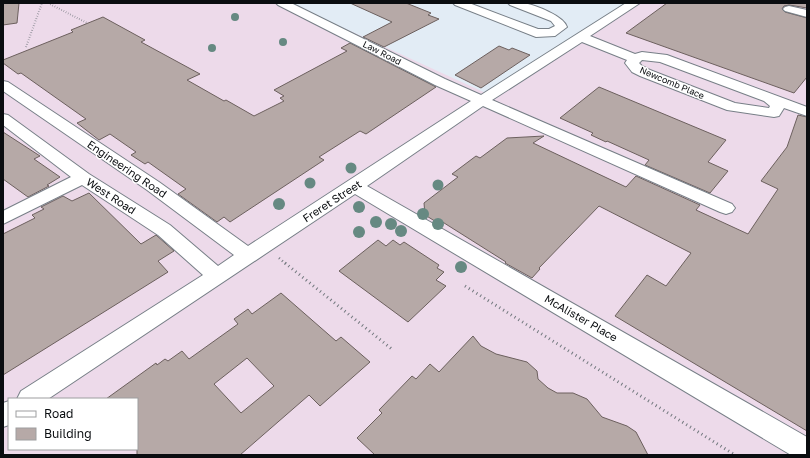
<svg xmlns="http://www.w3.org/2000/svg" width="810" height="458" font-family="'Golos Text',sans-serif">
<rect width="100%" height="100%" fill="#e2ecf5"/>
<!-- education -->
<path fill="#eddaea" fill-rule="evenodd" d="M3,3H289L490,95L634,3H807V455H3ZM9,399H137V449H9Z"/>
<!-- building -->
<g fill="#b6a9a7" stroke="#6c605e" fill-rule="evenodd">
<path d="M3,3H19L17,23L3,25Z"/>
<path d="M350,3H406L431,13L428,15L439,19L384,47L363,37L392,22Z"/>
<path d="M667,3H807V8L789,5L784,6L782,9L785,12L807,18V77L794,93L626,33Z"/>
<path d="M103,17L145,40L141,42L200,74L187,80L224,101L226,100L254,116L284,101L280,98L284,96L274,90L347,51L341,48L350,43L436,87L366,134L360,131L319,157L324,160L230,222L224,217L217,222L178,194L186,189L148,162L145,164L131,155L136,152L110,134L99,140L77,123L86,119L21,73L18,74L3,63V60L73,32L71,30Z"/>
<path d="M499,46L509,50L512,48L530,55L481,88L455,75Z"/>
<path d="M599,87L726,140L708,162L728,171L710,193L645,165L649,160L607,141L606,142L591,135L593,133L560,118Z"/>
<path d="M798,115L807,117V431L615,316L647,275L666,286L691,253L599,206L539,268L540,269L532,278L505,263L506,262L441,221L438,223L425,215L424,203L458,177L452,174L476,156L480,158L507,138L544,136L533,143L626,187L636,176L700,205L696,210L748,234L778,189L761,181L787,147Z"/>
<path d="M3,132L40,156L34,159L60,177L47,185L49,186L28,197L3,179Z"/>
<path d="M89,193L141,244L156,235L174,251L158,261L168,272L3,375V234L35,218L32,215L44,209L41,207L63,196L72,201Z"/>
<path d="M378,240L386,246L393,240L400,245L404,242L439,265L437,268L444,272L436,280L446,286L408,322L339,271Z"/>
<path d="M281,293L336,341L341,337L370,362L320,406L309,395L240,455H137V399H106L156,363L157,365L165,359L168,361L182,351L189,359L238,324L234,319L248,309L252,314ZM247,358L274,386L241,413L214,384Z"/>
<path d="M473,336L481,346L496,354L527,362L537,371L538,379L548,388L557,393H573L587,399L602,417L627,426L636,432L648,455H375L357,438L382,413L379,410L412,376L416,379L430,364L439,372Z"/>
</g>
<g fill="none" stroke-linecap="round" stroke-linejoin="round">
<!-- minor casing -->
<g stroke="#777f87" stroke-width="2">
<g id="minor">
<path d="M276,3H291L445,79L481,95L626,3H640L590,36L635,54L642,52L667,55L807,107V116L784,108L779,116L774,117L727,110L640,76L632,72L625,63L627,60L582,42L492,100L732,204L735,208L732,212L726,214L720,212L483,106L367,186L807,437V455H791L355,194L48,399H17L21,391L203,275L158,235L82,185L3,224V211L71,177L3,125V114L8,115L89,174L170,225L218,266L234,255L147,190L3,91V81L8,82L159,182L248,246L471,101L435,85L278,5ZM642,60L660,62L764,101L770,106L769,108L735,103L650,70L642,66L639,63Z"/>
<path d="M453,3H469L538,29H549L555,26L551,21L510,5L508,3C513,3 519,2 524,3C535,5 564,16 567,27L555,36L536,37L455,5Z"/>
<path d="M789,6L807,10V17L785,11L783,9L785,7Z"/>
<path d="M9,401V425L3,427V403Z"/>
</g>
</g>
<!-- path-far2 -->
<g stroke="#72787e" stroke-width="2" stroke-dasharray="0.5 2" stroke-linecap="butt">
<path d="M48,3L87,23"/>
<path d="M26,47L42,3"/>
</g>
<!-- path-far1 -->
<path stroke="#72787e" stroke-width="2.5" stroke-dasharray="1 3" stroke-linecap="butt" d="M279,258L286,264"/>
<!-- path -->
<g stroke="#72787e" stroke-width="3" stroke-dasharray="1 3.5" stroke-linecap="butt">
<path d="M285,263L393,350"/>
<path d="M465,286L735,455"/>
</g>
<!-- minor -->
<use href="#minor" fill="#fff" fill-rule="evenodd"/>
</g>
<!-- trees -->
<g fill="#668982">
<circle cx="235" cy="17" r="4"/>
<circle cx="283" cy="42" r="4"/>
<circle cx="212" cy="48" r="4"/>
<circle cx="351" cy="168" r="5.5"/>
<circle cx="310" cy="183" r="5.5"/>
<circle cx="438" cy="185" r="5.5"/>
<circle cx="279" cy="204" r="6"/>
<circle cx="359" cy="207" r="6"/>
<circle cx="423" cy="214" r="6"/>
<circle cx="376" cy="222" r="6"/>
<circle cx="391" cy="224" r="6"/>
<circle cx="438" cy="224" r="6"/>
<circle cx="401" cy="231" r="6"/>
<circle cx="359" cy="232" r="6"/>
<circle cx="461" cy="267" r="6"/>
</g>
<g text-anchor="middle" stroke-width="3" stroke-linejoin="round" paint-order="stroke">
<!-- far-street labels -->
<g font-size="9" fill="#0a0d10" stroke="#fff">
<text transform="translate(382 53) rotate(27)" y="3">Law Road</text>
<text transform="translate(672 83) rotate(23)" y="3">Newcomb Place</text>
</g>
<!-- street labels -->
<g font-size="11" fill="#0a0d10" stroke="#fff">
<text transform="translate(127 169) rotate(34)" y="4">Engineering Road</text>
<text transform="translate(111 196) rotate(33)" y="4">West Road</text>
<text transform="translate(332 201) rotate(-33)" y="4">Freret Street</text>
<text transform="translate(581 318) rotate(30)" y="4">McAlister Place</text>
</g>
</g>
<!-- border -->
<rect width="810" height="458" fill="none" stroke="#0a0d10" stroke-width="8"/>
<!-- legend -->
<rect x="8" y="398" width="130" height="52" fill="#ffffff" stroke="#9d9e9f"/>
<rect x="16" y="411" width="20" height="6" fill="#ffffff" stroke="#9d9e9f"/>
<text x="44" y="418" font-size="12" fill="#0a0d10">Road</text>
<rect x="16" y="428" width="20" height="12" fill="#b6a9a7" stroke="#9d9e9f"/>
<text x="44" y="438" font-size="12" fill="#0a0d10">Building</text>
</svg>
